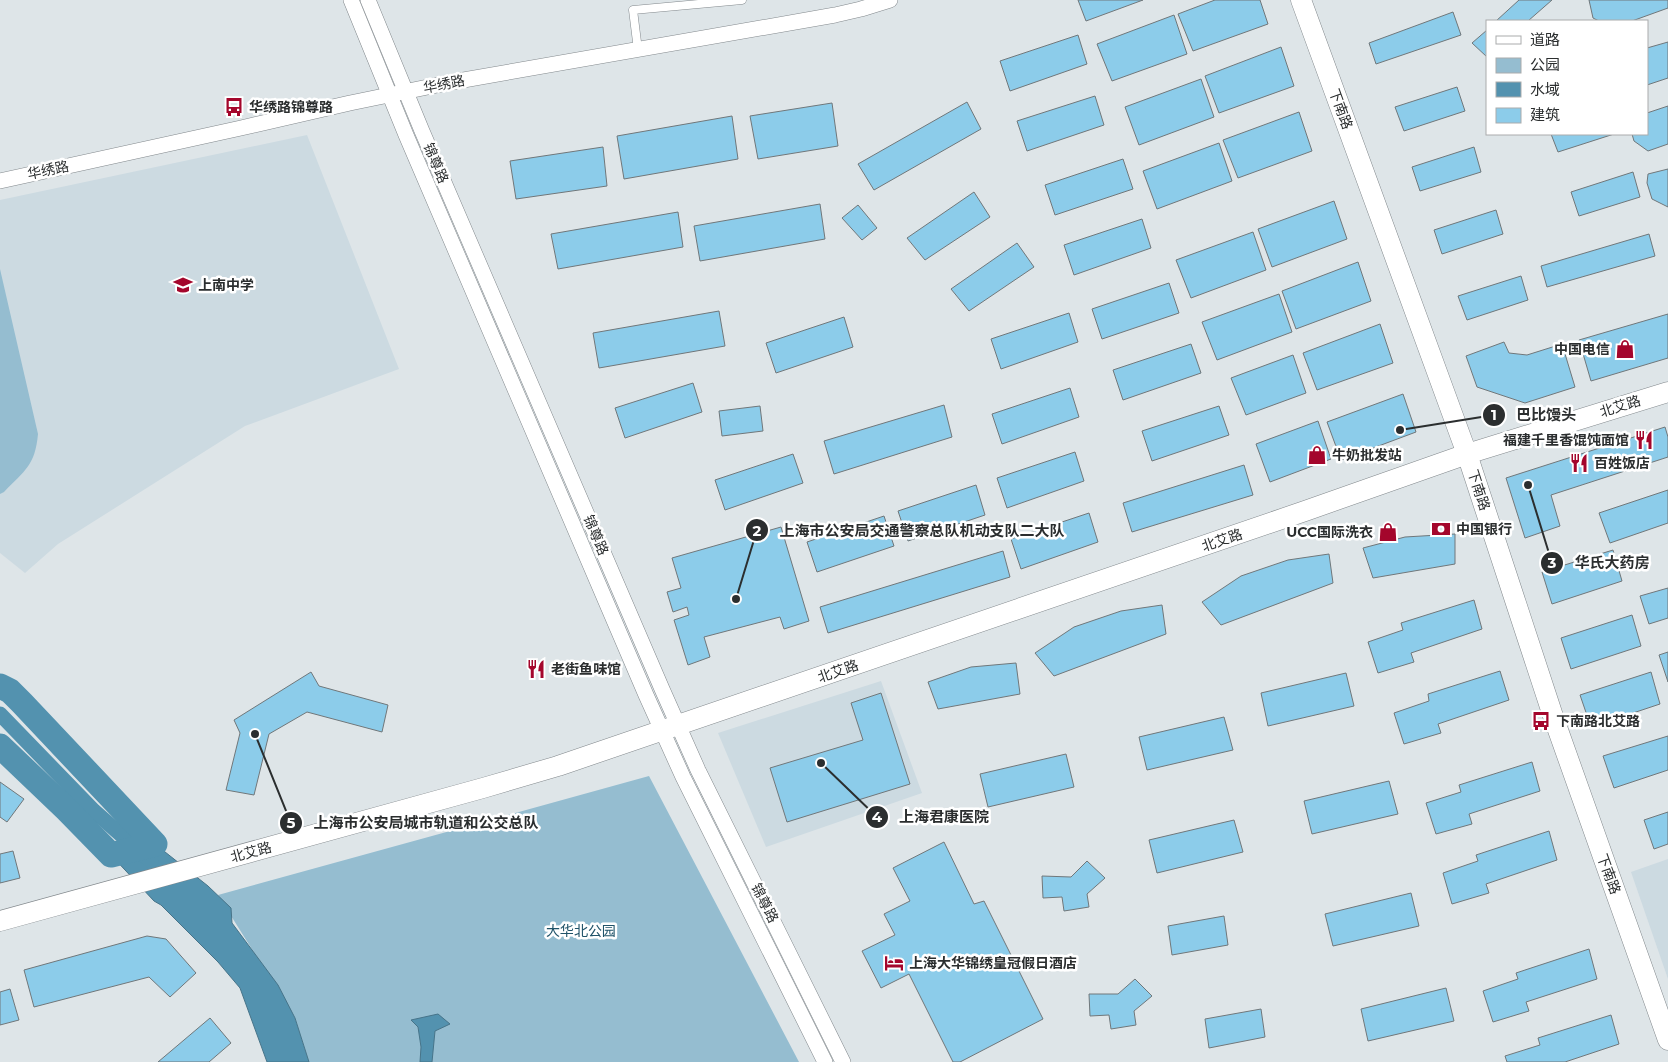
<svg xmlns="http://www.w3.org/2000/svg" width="1668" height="1062" font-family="Montserrat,'Noto Sans SC',sans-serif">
<rect width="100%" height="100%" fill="#dee5e8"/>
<!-- built -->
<g fill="#ccdae1">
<path d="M307,135L399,369L245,426L58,544L25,573L0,553V200Z"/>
<path d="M881,681L922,793L766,847L718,733Z"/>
<path d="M1668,859V979L1631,872Z"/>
</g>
<!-- green -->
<g fill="#95bdd0">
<path d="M0,269L38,434C35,466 25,470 4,492L0,494Z"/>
<path d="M649,776L799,1062H309L295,1018L218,895Z"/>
</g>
<!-- water -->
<g fill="#5392af" stroke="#477489">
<path d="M155,844L208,886L231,908L232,923L278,985L295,1018L309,1062H267L240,988L218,962L161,905L154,901L111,855Z"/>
<path d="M438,1014L450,1024L435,1031L432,1062H420L421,1047L418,1027L411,1020Z"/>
</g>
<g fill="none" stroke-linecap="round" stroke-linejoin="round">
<!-- canal -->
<path stroke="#5392af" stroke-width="15" d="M0,714L94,811L151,861"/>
<!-- river -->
<path stroke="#5392af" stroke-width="25" d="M0,686L10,691L22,703L155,844L111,855L67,810L0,746"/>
</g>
<!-- building -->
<g fill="#8cccea" stroke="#70777a">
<path d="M1078,0H1143L1086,21Z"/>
<path d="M1215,0H1260L1268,24L1193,51L1178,14Z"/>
<path d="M1519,0H1552L1528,21H1496Z"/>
<path d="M1589,0H1668V8L1632,21H1599L1593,18Z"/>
<path d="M1453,12L1461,35L1376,64L1369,43Z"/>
<path d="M1174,15L1187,54L1112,81L1097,44Z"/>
<path d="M1487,30V57L1472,43Z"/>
<path d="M1078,35L1087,64L1010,91L1000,61Z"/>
<path d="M1668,42V78L1647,85V48Z"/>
<path d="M1281,47L1294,86L1219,113L1205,76Z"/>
<path d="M1201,79L1214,117L1139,145L1125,107Z"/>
<path d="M1457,87L1465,111L1404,131L1395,107Z"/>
<path d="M1095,96L1104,125L1027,151L1017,121Z"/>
<path d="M967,102L981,129L874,190L858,164Z"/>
<path d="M832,103L838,146L758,159L750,116Z"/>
<path d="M1668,106V144L1648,151L1634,141L1632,134H1647V113Z"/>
<path d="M1299,112L1312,151L1238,178L1223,140Z"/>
<path d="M732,116L738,159L624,179L617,136Z"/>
<path d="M1551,134H1614L1558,152Z"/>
<path d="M1219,143L1232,181L1157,209L1143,171Z"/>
<path d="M603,147L607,186L516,199L510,161Z"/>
<path d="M1474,147L1481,172L1420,191L1412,167Z"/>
<path d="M1123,159L1133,189L1055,215L1045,185Z"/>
<path d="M1668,169V207L1652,199L1647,183L1648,174Z"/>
<path d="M1633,172L1640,197L1579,216L1571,192Z"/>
<path d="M974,192L990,217L925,260L907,238Z"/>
<path d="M1334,201L1347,239L1272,267L1258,229Z"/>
<path d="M820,204L825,239L700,261L694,226Z"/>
<path d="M858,205L877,228L862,240L842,218Z"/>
<path d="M1496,210L1503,234L1442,254L1434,230Z"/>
<path d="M678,212L683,247L558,269L551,234Z"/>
<path d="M1142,219L1151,248L1074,275L1064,245Z"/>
<path d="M1253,232L1266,270L1191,298L1176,260Z"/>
<path d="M1649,234L1655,256L1547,287L1541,266Z"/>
<path d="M1017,243L1034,267L969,311L951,289Z"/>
<path d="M1358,262L1371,301L1296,329L1282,291Z"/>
<path d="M1521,276L1528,300L1467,320L1458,296Z"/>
<path d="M1169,283L1179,313L1102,339L1092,309Z"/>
<path d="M1279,294L1292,332L1217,360L1202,322Z"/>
<path d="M719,311L725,346L599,368L593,333Z"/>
<path d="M1069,313L1078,342L1001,369L991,339Z"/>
<path d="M1668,314V358L1591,381L1579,340Z"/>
<path d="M844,317L853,347L776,373L766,343Z"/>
<path d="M1380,324L1393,363L1317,390L1303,353Z"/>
<path d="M1504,342L1509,353L1527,355L1562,344L1575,387L1525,403L1477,387L1466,356Z"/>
<path d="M1191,344L1201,373L1123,400L1113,370Z"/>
<path d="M1293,355L1306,393L1246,415L1231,378Z"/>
<path d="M693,383L702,412L625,438L615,408Z"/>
<path d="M1070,388L1079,417L1002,444L992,414Z"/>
<path d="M1403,394L1416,432L1341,460L1327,422Z"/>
<path d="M944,405L952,437L834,474L824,441Z"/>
<path d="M760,406L763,431L722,436L719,411Z"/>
<path d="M1219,406L1229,435L1152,461L1142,431Z"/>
<path d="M1318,421L1331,459L1270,482L1256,444Z"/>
<path d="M1665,427L1668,437V457L1551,495L1560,526L1525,538L1506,478Z"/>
<path d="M1075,452L1084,481L1007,508L997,478Z"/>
<path d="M793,454L803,483L725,510L715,480Z"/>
<path d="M1244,465L1253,495L1132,532L1123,503Z"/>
<path d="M976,485L985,515L908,541L898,511Z"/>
<path d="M1668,490V523L1610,543L1599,513Z"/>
<path d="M1089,513L1098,542L1021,569L1011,539Z"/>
<path d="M884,516L894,546L817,572L807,542Z"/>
<path d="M781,527L809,621L784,629L780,617L704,637L710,657L688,665L674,620L689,615L687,607L673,612L667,592L681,588L672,558Z"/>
<path d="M1455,534V564L1373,578L1363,548L1405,537Z"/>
<path d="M1613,550L1622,581L1552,604L1542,572Z"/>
<path d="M1003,551L1010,577L828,633L820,607Z"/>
<path d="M1329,554L1333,583L1221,625L1202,602L1241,576L1288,560Z"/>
<path d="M1668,588V618L1649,624L1640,596Z"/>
<path d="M1474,600L1482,629L1411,653L1414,662L1378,673L1368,642L1403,630L1401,623Z"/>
<path d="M1162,605L1166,634L1054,676L1035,653L1074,627L1121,611Z"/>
<path d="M1632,615L1641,646L1571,669L1561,638Z"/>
<path d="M1668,652V682L1659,655Z"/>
<path d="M1016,663L1020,694L938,709L928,682L971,667Z"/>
<path d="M1500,671L1509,700L1438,724L1441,733L1404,744L1394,713L1429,701L1428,694Z"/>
<path d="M311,672L319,686L388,705L382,732L307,712L269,734L254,795L226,790L240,733L234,720Z"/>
<path d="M1651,672L1660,704L1591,727L1580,695Z"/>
<path d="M1346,673L1354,706L1268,726L1261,693Z"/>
<path d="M881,693L910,784L787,822L770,768L863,740L851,703Z"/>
<path d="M1224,717L1233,750L1147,770L1139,737Z"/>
<path d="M1668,736V770L1614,788L1603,756Z"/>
<path d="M1066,754L1074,787L988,807L980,774Z"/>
<path d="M1532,762L1540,791L1469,814L1472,824L1436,834L1426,803L1461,792L1459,785Z"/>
<path d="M1389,781L1398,814L1312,834L1304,801Z"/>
<path d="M0,782L24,799L7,822L0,817Z"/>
<path d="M1668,812V844L1654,849L1644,820Z"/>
<path d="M1234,820L1243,852L1157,873L1149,840Z"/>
<path d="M1549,831L1557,860L1486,884L1489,893L1452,904L1443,873L1478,861L1476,855Z"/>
<path d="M944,842L974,904L984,901L1043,1019L960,1062H953L909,974L881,988L862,951L895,935L884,914L910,901L893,868Z"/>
<path d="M13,851L20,878L0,883V854Z"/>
<path d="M1087,861L1105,878L1087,894L1089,907L1064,911L1062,897L1043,898L1042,876L1071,877Z"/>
<path d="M1411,893L1419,926L1333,946L1325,914Z"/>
<path d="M1224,916L1228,945L1172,955L1168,926Z"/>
<path d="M147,936L166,939L196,973L170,997L149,977L34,1007L24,970Z"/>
<path d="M1589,949L1597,979L1526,1002L1529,1011L1493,1022L1483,991L1518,979L1516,973Z"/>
<path d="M1135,979L1152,996L1134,1011L1136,1025L1111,1029L1109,1015L1090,1016L1089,994H1118Z"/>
<path d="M1446,988L1454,1021L1368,1041L1361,1009Z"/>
<path d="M10,989L19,1020L0,1025V992Z"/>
<path d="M1261,1009L1265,1037L1209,1048L1205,1019Z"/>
<path d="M1611,1015L1619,1044L1565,1062H1507L1505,1056L1540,1045L1538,1038Z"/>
<path d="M210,1018L231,1043L209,1062H158Z"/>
</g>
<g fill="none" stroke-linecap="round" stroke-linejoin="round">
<!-- lane casing -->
<g stroke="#82888c" stroke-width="9">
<path id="lane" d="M638,50L633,10L742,0"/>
</g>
<!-- street casing -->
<g stroke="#82888c" stroke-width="16">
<g id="street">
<path d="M351,0L406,135L646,695L683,777L825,1062"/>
<path d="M368,0L422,131L662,689L698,770L843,1062"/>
<path d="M0,181L241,128L350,103L452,82L835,15L861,9L890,0"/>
</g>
</g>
<!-- secondary casing -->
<g stroke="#82888c" stroke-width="21">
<g id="secondary">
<path d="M1301,0L1467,454L1553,716L1668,1040"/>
<path d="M0,921L483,788L558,766L1305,511L1467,454L1668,392"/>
</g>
</g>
<!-- lane -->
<use href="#lane" stroke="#fff" stroke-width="8"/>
<!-- street -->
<use href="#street" stroke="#fff" stroke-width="15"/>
<!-- secondary -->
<use href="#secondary" stroke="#fff" stroke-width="20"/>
</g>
<!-- icons -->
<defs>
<g id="bus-bare" transform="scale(1.5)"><path d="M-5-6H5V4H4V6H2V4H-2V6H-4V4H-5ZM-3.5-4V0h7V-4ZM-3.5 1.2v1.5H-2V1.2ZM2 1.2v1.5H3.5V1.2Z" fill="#a4062c" stroke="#fff" stroke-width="2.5" paint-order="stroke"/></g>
<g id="school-bare" transform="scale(1.5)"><path d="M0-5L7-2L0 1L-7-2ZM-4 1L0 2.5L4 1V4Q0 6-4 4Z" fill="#a4062c" stroke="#fff" stroke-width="2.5" paint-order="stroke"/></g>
<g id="shop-bare" transform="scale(1.5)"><path d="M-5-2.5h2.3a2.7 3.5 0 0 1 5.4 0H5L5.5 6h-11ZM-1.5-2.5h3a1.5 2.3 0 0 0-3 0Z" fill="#a4062c" stroke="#fff" stroke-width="2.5" paint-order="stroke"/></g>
<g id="restaurant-bare" transform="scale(1.5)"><path d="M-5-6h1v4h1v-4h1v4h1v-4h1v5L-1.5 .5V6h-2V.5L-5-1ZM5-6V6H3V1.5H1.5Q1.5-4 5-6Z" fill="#a4062c" stroke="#fff" stroke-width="2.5" paint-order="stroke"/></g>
<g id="bank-bare" transform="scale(1.5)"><path d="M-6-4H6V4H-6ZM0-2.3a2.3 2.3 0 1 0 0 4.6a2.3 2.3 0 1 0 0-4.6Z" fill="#a4062c" stroke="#fff" stroke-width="2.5" paint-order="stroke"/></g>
<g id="hotel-bare" transform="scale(1.5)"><path d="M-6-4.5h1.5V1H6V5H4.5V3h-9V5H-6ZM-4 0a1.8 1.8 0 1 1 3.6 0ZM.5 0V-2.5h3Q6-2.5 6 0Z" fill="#a4062c" stroke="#fff" stroke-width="2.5" paint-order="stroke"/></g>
</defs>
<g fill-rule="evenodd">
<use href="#bus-bare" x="234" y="107"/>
<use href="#school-bare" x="183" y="285"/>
<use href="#shop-bare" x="1625" y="349"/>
<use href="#restaurant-bare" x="1644" y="440"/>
<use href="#shop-bare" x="1317" y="455"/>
<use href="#restaurant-bare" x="1579" y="463"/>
<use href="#bank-bare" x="1441" y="529"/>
<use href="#shop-bare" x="1388" y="532"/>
<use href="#restaurant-bare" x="536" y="669"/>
<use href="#bus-bare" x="1541" y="721"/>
<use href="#hotel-bare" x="894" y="963"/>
</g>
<g text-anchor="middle" stroke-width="5" stroke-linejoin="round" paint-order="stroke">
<!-- street labels -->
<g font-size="14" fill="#2b2e2f" stroke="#fff">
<text transform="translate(444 84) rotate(-11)" y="5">华绣路</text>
<text transform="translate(1341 109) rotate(70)" y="5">下南路</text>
<text transform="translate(436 163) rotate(67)" y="5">锦尊路</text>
<text transform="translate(48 170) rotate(-12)" y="5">华绣路</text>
<text transform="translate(1620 406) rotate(-17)" y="5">北艾路</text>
<text transform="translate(1479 490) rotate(72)" y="5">下南路</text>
<text transform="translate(596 535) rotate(67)" y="5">锦尊路</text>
<text transform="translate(1222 540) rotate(-19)" y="5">北艾路</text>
<text transform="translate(838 671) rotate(-19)" y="5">北艾路</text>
<text transform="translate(251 852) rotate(-15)" y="5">北艾路</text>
<text transform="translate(1609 874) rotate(70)" y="5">下南路</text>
<text transform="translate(765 903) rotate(63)" y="5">锦尊路</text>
</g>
<!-- poi labels -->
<g font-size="14" font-weight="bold" fill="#2b2e2f" stroke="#fff" text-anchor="start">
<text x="249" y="112">华绣路锦尊路</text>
<text x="198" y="290">上南中学</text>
<text x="1610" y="354" text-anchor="end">中国电信</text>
<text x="1629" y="445" text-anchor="end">福建千里香馄饨面馆</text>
<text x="1332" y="460">牛奶批发站</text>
<text x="1594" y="468">百姓饭店</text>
<text x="1456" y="534">中国银行</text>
<text x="1373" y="537" text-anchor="end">UCC国际洗衣</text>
<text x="551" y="674">老街鱼味馆</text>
<text x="1556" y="726">下南路北艾路</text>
<text x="909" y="968">上海大华锦绣皇冠假日酒店</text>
</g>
<!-- park labels -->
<g font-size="14" fill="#205369" stroke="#fff">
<text x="581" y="936">大华北公园</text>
</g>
</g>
<!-- callouts -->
<path fill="none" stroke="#2b2e2f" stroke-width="2" d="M1400 430L1494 415M736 599L757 530M1528 485L1552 563M821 763L877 817M255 734L291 823"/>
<g fill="#2b2e2f" stroke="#fff" stroke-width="2">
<circle cx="1400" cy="430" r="5"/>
<circle cx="736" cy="599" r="5"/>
<circle cx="1528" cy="485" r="5"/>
<circle cx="821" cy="763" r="5"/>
<circle cx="255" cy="734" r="5"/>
<circle cx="1494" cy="415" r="12"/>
<circle cx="757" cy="530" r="12"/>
<circle cx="1552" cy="563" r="12"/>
<circle cx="877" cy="817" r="12"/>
<circle cx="291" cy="823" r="12"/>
</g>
<g font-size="15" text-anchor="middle" font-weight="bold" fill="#fff">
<text x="1494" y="420">1</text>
<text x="757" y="536">2</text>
<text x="1552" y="568">3</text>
<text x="877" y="822">4</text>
<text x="291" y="828">5</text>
</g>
<g font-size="15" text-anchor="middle" font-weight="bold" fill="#2b2e2f" stroke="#fff" stroke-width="5" stroke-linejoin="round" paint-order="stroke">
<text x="1546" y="420">巴比馒头</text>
<text x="922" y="536">上海市公安局交通警察总队机动支队二大队</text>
<text x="1612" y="568">华氏大药房</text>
<text x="944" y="822">上海君康医院</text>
<text x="426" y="828">上海市公安局城市轨道和公交总队</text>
</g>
<!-- legend -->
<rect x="1486" y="20" width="162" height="115" fill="#ffffff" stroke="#aaabac"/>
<rect x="1496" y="36" width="25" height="8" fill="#ffffff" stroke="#aaabac"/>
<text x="1530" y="45" font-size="15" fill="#2b2e2f">道路</text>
<rect x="1496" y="58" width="25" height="15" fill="#95bdd0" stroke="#aaabac"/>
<text x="1530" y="70" font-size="15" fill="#2b2e2f">公园</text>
<rect x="1496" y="82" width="25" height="15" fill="#5392af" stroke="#aaabac"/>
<text x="1530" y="95" font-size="15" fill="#2b2e2f">水域</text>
<rect x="1496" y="108" width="25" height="15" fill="#8cccea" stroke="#aaabac"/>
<text x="1530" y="120" font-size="15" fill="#2b2e2f">建筑</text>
</svg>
